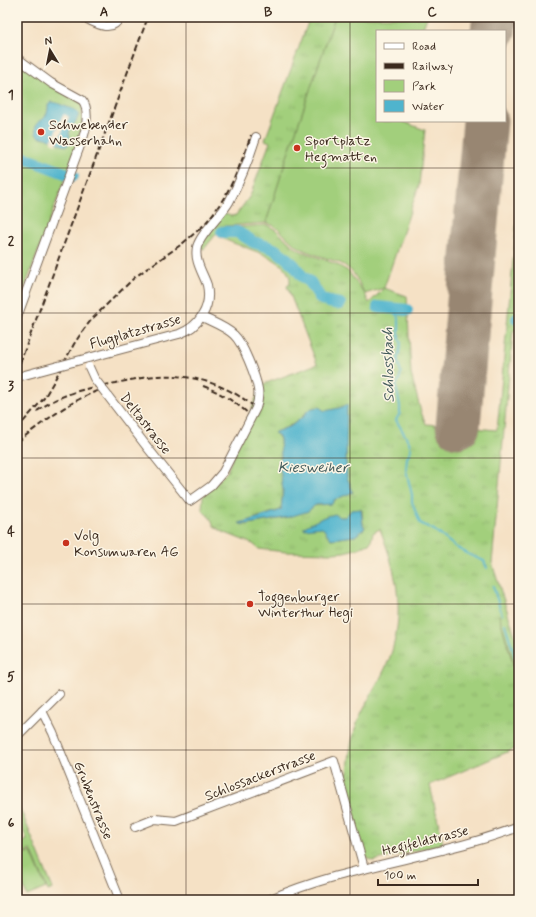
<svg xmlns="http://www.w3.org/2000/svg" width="536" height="917" font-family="Mynerve,sans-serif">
<defs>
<pattern id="grass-tufts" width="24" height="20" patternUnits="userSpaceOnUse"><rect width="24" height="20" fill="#a2cf7c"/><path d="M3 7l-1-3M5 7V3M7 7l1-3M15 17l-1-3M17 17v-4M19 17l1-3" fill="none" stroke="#8cb26b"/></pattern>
</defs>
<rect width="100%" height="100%" fill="#fcf5e5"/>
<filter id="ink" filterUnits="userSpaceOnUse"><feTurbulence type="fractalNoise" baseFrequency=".025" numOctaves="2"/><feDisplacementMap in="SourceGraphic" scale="8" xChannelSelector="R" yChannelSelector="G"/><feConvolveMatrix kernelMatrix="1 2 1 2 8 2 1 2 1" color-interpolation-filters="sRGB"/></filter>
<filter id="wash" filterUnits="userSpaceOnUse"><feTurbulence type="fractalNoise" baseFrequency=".012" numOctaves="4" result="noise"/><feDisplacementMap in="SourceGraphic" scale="16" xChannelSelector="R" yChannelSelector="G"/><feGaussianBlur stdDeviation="0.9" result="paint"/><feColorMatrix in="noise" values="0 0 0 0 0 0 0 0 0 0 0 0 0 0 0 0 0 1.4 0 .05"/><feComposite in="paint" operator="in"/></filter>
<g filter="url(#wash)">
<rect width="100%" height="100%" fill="#f5e1c5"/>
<!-- grass -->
<g fill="url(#grass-tufts)" stroke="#6e7c4d" fill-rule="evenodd">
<path d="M310,17H335L285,163L266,223L225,226L221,228L204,249L197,246L222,213L231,216L236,215L250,196L270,142L265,140Z"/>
<path d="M519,199V263L515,308L519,307V329L513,331L492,563L519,648V680L499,615L519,685V747L430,785L443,844L373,861C368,859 366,858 364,853L341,775L348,773C349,753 352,734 360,716C370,694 385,674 392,651C405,606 396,571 380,529L376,531L373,533L371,541L369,544L356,549L344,552L333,553L286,552L259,549L253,544L223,532L214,526L211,519L202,510L203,496L227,472L261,385L317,364L287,286L290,284C290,281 290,278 289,275C280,254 239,248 220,237V233L226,228L267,225L276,230L293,246L301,251L336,264L348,271L365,294L369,303L384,288L407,296L411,374L421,412L426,424L497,430ZM345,406L347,408L346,460L347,477L353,492L334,500L331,504L316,505L289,517L249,524H240V523C254,520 267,513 281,510L283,490L279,462L281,457L280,439L275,432C288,427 299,423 307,411C320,411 333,412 345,406ZM362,510L363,525L365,528L355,536L331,539L322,527L339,517H345L348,514Z"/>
</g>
<!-- green -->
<g fill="#a2cf7c" stroke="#6e7c4d">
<path d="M335,17H427L422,31H377V121H401L425,130L419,185L384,288L365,294C360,286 356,274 348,268C344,264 337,262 332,260C320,256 308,253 297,246C286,239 279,225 266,223L285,163Z"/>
<path d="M17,61L79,101L82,105V126L70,165L18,306L17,305Z"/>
<path d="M17,801L53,889L48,891L31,850L17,855V844L27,840L17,815Z"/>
<path d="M31,852L46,888L27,896L17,870V858Z"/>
</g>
<!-- water -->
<g fill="#4fb4cd" stroke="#456f76">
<path d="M51,102C57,102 61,105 67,107C89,113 73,121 69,133L70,137L68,142L69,144L67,146L62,145L46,138L39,137L36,134C33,119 42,124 46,115C48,112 48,108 48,105Z"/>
<path d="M347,405L348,407L347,408L346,460L347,477L353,492L334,500L332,504L316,505L311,508L309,511L289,517L249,524H240L239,523C254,520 267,514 281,510L283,490L279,462L281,457L280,439L278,435L274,433L275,432L291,426L305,415L307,411L312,408L319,407L325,411L339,408Z"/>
<path d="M361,509L363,525L365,528L355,536L331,539L322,527L304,529V527L324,517L335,514L339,517H345L348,514L351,510Z"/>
</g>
<!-- pier -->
<path fill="#f5e1c5" d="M64,114L69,117L56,145L51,142Z"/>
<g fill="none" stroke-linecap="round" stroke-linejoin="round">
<!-- stream -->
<g stroke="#4fb4cd" stroke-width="2">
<path d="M396,308L399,322V338L401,343L398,358V362L401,373L399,380L396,386L400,406V413L396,420L409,442L411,449L407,458L406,470L412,495V502L420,523L434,530L457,548L470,555L484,561L487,568"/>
<path d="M493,586L502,615"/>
<path d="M505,624L519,669"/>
</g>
<!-- river -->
<g stroke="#4fb4cd" stroke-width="12">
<path d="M17,155L73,176"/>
<path d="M222,232H237L249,239L253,242L269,247L274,249L284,256L294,265L302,276L310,282L321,299L329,302L340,304"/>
<path d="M378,307L407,310"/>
<path d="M517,319H519"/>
</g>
<!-- runway -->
<g stroke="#988672" stroke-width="45">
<path d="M493,31L495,17"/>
<path d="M458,426L485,121"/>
</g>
</g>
</g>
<g filter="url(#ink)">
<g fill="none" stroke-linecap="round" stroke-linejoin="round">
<!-- minor casing -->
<g stroke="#7c6a58" stroke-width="10">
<g id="minor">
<path d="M83,17C95,23 112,34 120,17"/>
<path d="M17,58L51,83L82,100C89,107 87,126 84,135L17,317"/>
<path d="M73,362L179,334C199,327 212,307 207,285C203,273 194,261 197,247C201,233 221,216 229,202C240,182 249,159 256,137"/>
<path d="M147,447L190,501L211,486L223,472L256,408C258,402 259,395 258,389C256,377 243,343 234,335C226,327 212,322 202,317"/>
<path d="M42,711L53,733L120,900"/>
<path d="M17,736L59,694"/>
<path d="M135,827L155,819L176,821L334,761L364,868"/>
<path d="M268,900C335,871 406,861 476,841C490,837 505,832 519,827"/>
</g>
</g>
<!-- minor -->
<use href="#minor" stroke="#fff" stroke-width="8"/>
<!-- rail -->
<g stroke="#3b2a1e" stroke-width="2" stroke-dasharray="6 3" stroke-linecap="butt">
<path d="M199,230C227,201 238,172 251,135"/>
<path d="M17,371L148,17"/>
<path d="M203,386C220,392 235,402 249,414"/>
<path d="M37,411C62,393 86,388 116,383C130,380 144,377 158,376C192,374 225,384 252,405"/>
<path d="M17,429L44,398L54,381L74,344L84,329L92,319L135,277L182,244L203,226"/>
<path d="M17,442C44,422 69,401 100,390"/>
</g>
<!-- minor-bridge casing -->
<g stroke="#7c6a58" stroke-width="10" stroke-linecap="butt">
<g id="minor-bridge">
<path d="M89,367L94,378L147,447"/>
<path d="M17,377L73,362"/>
</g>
</g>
<!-- minor-bridge -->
<use href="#minor-bridge" stroke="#fff" stroke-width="8"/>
</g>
</g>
<!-- grid -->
<path fill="none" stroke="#3b2a1e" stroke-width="1" stroke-opacity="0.55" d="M186,17V900M350,17V900M17,168H519M17,313H519M17,458H519M17,604H519M17,750H519"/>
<!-- markers -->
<g fill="#c8321e" stroke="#fcf5e5" stroke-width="1.5">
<circle cx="41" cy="132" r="4"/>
<circle cx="297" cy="148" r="4"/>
<circle cx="66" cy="543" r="4"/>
<circle cx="250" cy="604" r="4"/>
</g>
<g text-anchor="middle" stroke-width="3" stroke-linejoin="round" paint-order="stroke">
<!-- poi labels -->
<g font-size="14" fill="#3b2a1e" stroke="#fcf5e5" text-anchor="start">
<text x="49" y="129">Schwebender<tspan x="49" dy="16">Wasserhahn</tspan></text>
<text x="305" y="145">Sportplatz<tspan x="305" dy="16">Hegmatten</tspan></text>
<text x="74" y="540">Volg<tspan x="74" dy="16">Konsumwaren AG</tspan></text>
<text x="258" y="601">Toggenburger<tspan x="258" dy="16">Winterthur Hegi</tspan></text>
</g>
<!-- street labels -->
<g font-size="14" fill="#3b2a1e" stroke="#fcf5e5">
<text transform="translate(135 331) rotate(-16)" y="5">Flugplatzstrasse</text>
<text transform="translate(146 423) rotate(52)" y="5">Deltastrasse</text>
<text transform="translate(260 775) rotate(-21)" y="5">Schlossackerstrasse</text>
<text transform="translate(94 800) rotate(68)" y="5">Grubenstrasse</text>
<text transform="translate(425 840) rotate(-14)" y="5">Hegifeldstrasse</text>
</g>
<!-- water labels -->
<g font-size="15" font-style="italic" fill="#425a5b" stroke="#fcf5e5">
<text transform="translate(388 365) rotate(-91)" y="5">Schlossbach</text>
<text x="313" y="472">Kiesweiher</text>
</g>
</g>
<!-- margin -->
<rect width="536" height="917" fill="none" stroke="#fcf5e5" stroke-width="44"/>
<!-- legend -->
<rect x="376" y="30" width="130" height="92" fill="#fcf5e5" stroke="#afa495"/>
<rect x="384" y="43" width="20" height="6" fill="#ffffff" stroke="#afa495"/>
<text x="412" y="50" font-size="12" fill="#3b2a1e">Road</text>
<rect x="384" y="63" width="20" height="6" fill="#3b2a1e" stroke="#afa495"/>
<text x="412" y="70" font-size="12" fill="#3b2a1e">Railway</text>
<rect x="384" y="80" width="20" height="12" fill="#a2cf7c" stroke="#afa495"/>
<text x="412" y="90" font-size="12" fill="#3b2a1e">Park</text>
<rect x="384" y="100" width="20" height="12" fill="#4fb4cd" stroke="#afa495"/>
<text x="412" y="110" font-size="12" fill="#3b2a1e">Water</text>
<!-- north arrow -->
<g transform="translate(50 50) rotate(350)" stroke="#fcf5e5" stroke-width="3" paint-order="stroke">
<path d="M0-3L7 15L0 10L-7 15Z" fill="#3b2a1e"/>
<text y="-6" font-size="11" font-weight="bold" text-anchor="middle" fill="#3b2a1e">N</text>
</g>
<!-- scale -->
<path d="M378 879v6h100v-6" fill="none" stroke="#3b2a1e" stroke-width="2"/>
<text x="384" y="879" font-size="12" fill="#3b2a1e" stroke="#fcf5e5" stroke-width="3" paint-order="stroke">100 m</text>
<rect x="22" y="22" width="492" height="873" fill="none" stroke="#3b2a1e" stroke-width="1.5"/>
<g font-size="13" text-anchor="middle" font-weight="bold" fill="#3b2a1e">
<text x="104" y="16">A</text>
<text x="268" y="16">B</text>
<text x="432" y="16">C</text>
<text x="11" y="99">1</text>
<text x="11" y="245">2</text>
<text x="11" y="390">3</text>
<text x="11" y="536">4</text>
<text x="11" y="681">5</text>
<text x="11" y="827">6</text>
</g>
</svg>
